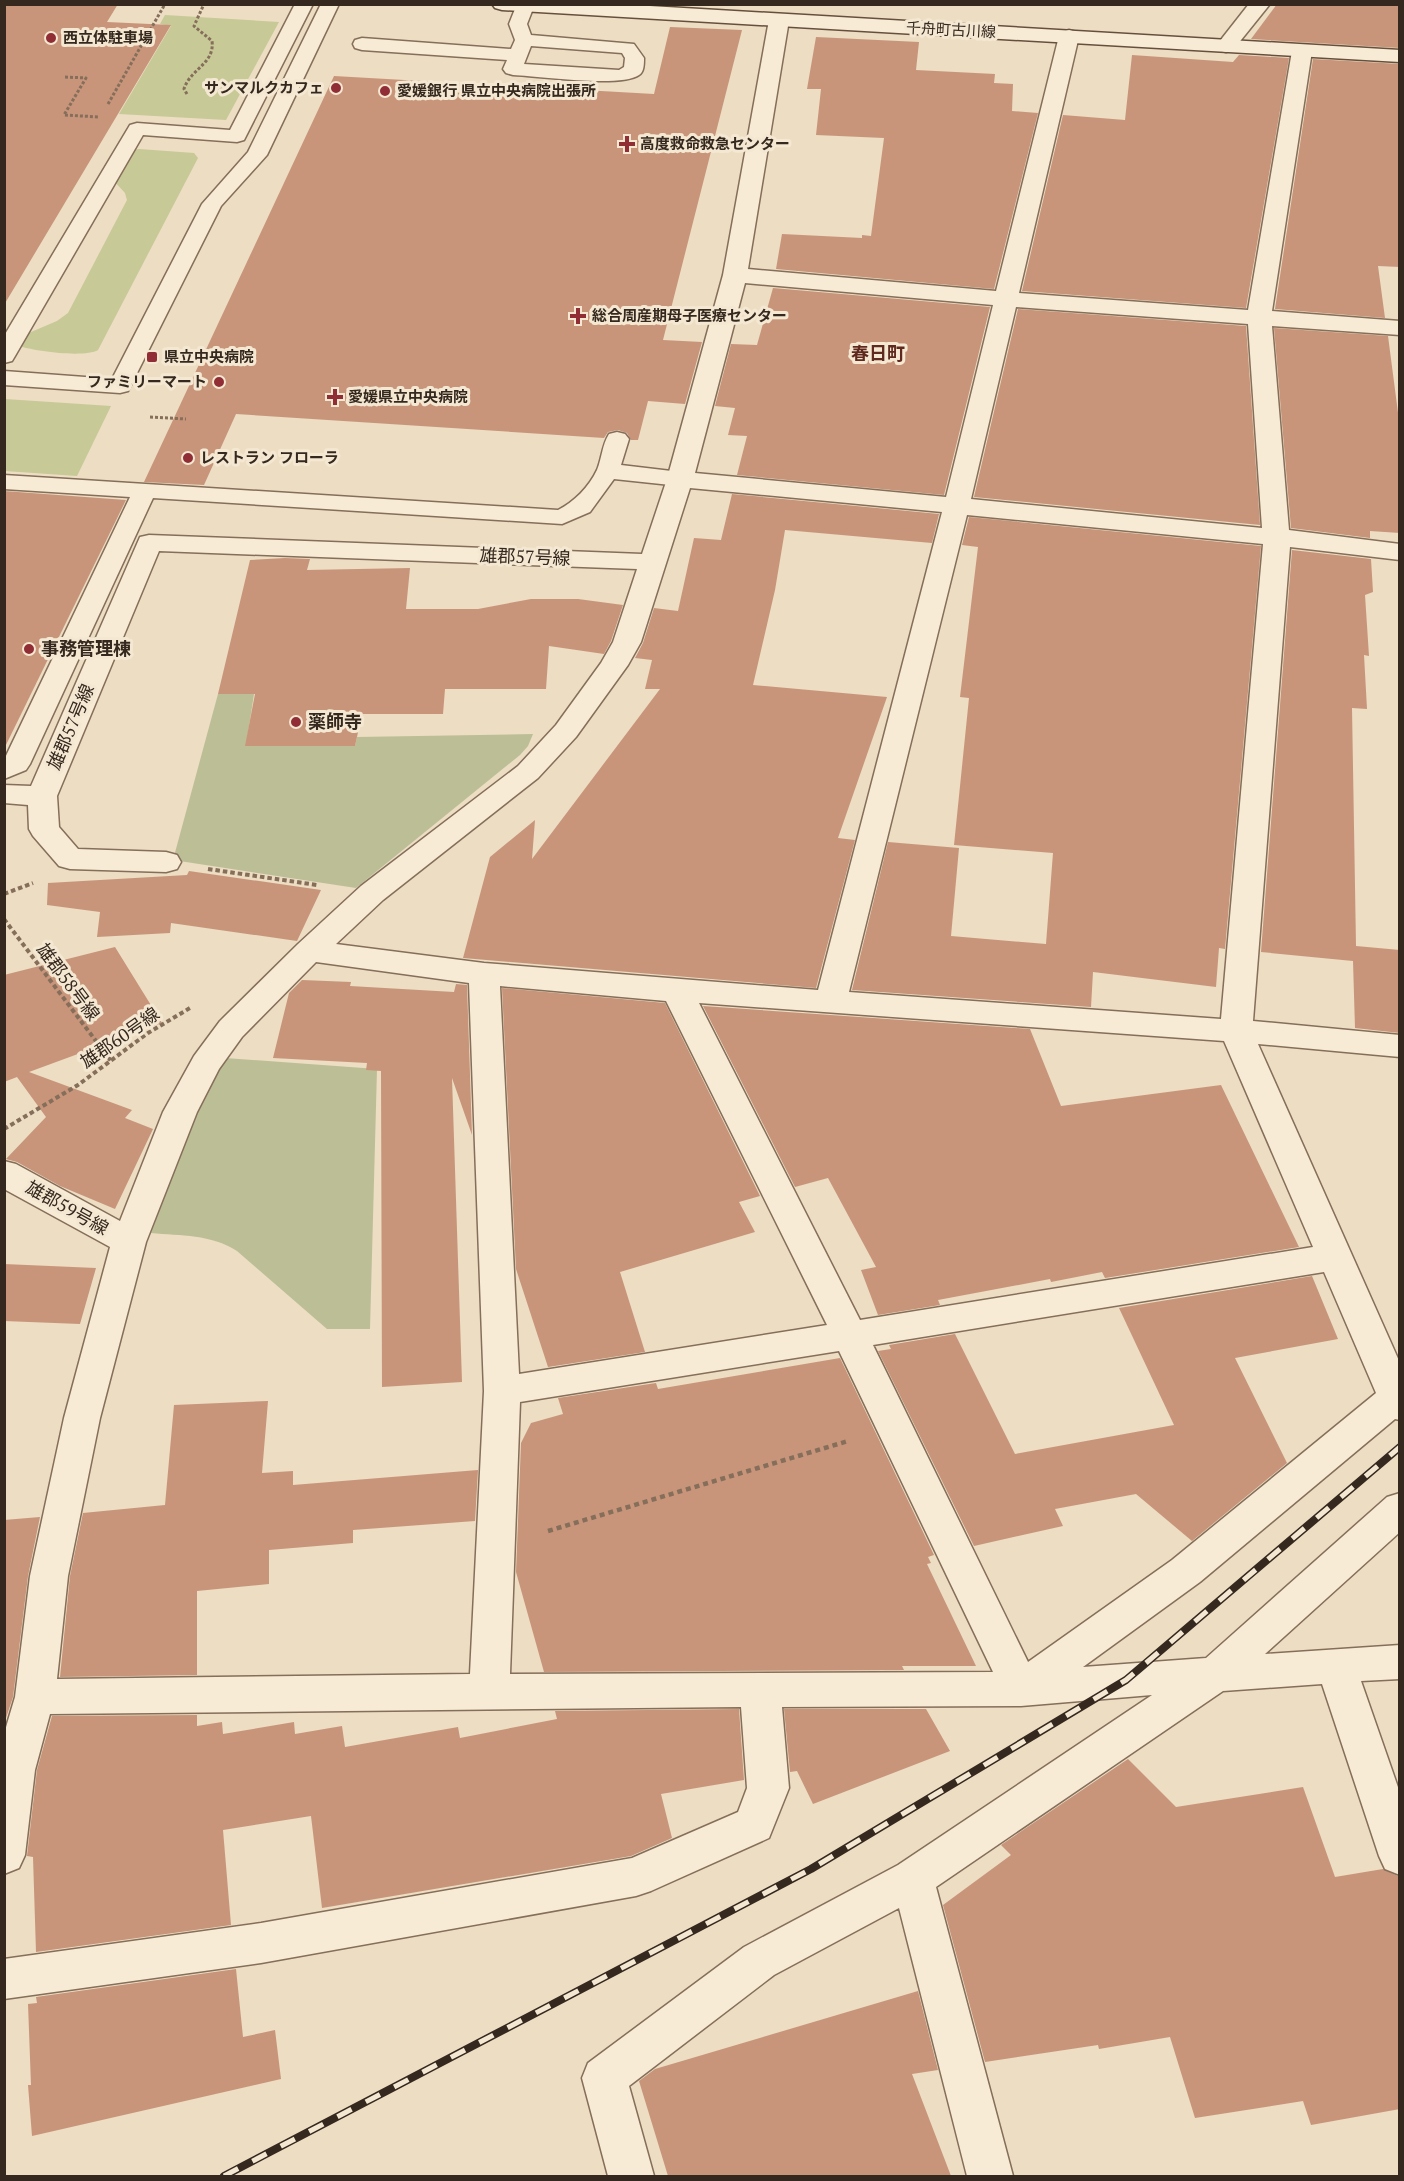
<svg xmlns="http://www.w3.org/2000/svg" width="1404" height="2181" font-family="'PT Serif','Noto Sans JP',serif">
<rect width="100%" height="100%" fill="#ecddc3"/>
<!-- green -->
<g fill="#c7c997">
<path d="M165,15L279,22L226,120L119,114L171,26L160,24Z"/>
<path d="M139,149L194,153L198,158L98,350C84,358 34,351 19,346L24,335L57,321L68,313L127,200L125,193L114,181L132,150Z"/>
<path d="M5,399L111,406L77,476L5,471Z"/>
</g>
<!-- cemetery -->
<g fill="#bcbe96">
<path d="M218,694H254L246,746H355L357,737L533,734L528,746L520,755L356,888L173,860Z"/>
<path d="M225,1058L377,1069L370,1329H327L237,1251C211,1234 181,1236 151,1233C173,1174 194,1113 225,1058Z"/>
</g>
<!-- building -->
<g fill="#c8957a">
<path d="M4,4H118L107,22L171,25L4,305Z"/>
<path d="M1277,4H1400V48L1251,39Z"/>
<path d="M670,27L742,30L663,340L702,342L685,404L648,401L638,440H631L627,433L618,430L608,432L604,438L236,414L204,485L144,482L334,76L654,94Z"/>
<path d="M816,37L919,42L916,70L995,74L994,83L1013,84L1012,111L1038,113L994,289L776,269L782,234L862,238V235L871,236L884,138L816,135L821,89H807Z"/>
<path d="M1132,55L1233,62L1239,55L1289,58L1246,308L1022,291L1063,115L1125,120Z"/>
<path d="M1313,59L1400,64V267L1378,266L1385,318L1275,309Z"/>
<path d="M773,288L990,307L944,495L737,475L747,436L728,435L735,408L715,406L731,344L757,345Z"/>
<path d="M1018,309L1246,326L1260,525L974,497Z"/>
<path d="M1274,328L1388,336L1400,428V533L1370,531V538L1291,528Z"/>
<path d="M4,491L126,500L4,749Z"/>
<path d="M732,494L939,514L932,543L785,530L775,590L753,685L887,697L838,838L855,840L816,988L463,958L490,857L535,820L532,859L660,689H645L652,660L635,658L643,643L654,608L678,611L694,538L721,540Z"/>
<path d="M969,517L1261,546L1225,949L1219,948L1216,987L1093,972L1091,1007L852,990L888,842L959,848L951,936L1046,944L1053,853L954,845L969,698L960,697L978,547L962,545Z"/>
<path d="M1292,550L1371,559L1373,592L1365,595L1369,656L1364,655L1367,709L1352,708L1356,946L1400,950V1033L1355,1028L1353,961L1261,952Z"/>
<path d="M285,558L310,559L307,570L410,568L406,609H478L531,599H578L623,605L611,641L604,654L549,646L546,689H445L443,714H362L355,746H245L255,694H218L250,560Z"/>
<path d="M189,871L321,890L297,941L171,923L170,933L97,937L100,912L47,905L48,883L187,875Z"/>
<path d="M115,947L162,1023L29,1072L132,1110L125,1118L153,1129L115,1209L60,1186L17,1162L6,1159L46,1117L17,1077L4,1082V975Z"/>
<path d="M302,980L351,982L350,986L454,992L456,984L467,985L472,1135L452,1078L462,1382L382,1387L381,1071L366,1070L367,1063L273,1058L289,993Z"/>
<path d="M502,988L665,1003L760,1196L739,1202L755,1232L620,1272L645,1352L548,1367L516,1269Z"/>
<path d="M703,1006L1030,1029L1061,1106L1221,1085L1299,1247L1105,1278L1102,1272L1051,1282L1050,1279L938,1300L940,1305L878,1315L861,1270L876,1267L828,1178L795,1187Z"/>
<path d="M4,1264L96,1268L80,1324L4,1321Z"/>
<path d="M1312,1276L1338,1339L1235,1358L1287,1463L1192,1541L1136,1494L1055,1509L1063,1526L974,1546L878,1351L891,1349L889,1345L955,1334L1015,1454L1174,1425L1119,1308Z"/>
<path d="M840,1358L934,1555L928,1557L931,1563L927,1564L976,1666H902L904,1670L544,1672L516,1572L521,1443L531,1423L563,1414L558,1398L656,1383L658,1389Z"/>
<path d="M268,1401L262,1473L293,1471V1485L478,1470L475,1521L353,1530V1543L269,1550V1584L197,1591V1675L60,1677L70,1576L83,1513L165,1505L174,1405Z"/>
<path d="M40,1517L28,1576L13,1697L4,1724V1520Z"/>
<path d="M739,1709L744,1780L661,1794L672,1838L631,1856L322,1908L311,1816L223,1830L231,1925L36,1952L33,1857L27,1856L37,1770L52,1716L197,1715V1726L222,1722L223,1734L294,1722L295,1734L342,1726L345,1747L458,1727L460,1738L557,1719L555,1711Z"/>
<path d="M784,1709H926L950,1751L813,1804L797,1771L790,1772Z"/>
<path d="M1128,1759L1176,1807L1303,1787L1335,1877L1383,1869L1400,1877V2109L1311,2125L1303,2101L1195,2118L1170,2037L1099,2049L1098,2045L985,2062L943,1905L1011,1855L1001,1845Z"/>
<path d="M236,1969L243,2037L275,2030L281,2079L32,2136L28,2085H31L28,2004L37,2003L36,1997Z"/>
<path d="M918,1991L938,2070L912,2074L951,2176H668L639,2081L655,2069Z"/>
</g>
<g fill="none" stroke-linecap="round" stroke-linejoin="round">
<!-- lane casing -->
<g stroke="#856e5a" stroke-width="3">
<g id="lane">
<path d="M295,4H313L244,140L237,142L143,135L15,356L12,361L4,363V336L130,125L137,123L230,130Z"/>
<path d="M321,4H339L267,155L221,206L128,391L120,393L4,385V371L112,379L202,204L248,152Z"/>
<path d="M517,4L534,6L527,24L531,35L634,44L644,58C644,64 644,72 639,75C621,88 538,76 513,75L506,73L503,69L507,60L362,50L355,48L353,44L355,40L362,38L511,49L515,40L509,24ZM531,46L622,53L625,58L624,67L619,70L524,64Z"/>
<path d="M617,432L625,434L629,439L621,465L680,472L688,474L692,479L688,484L680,486L614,479L590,512L562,524L153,498L30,764L26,770L4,779V760L130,497L4,489V475L558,510C574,502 589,487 597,470C602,458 602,445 609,434Z"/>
</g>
</g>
<!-- street casing -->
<g stroke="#856e5a" stroke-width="3">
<g id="street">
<path d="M1249,4H1270L1233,50L1226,52L1219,50L1216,46Z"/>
<path d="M779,14L786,16L789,20L748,269L996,291L1059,36L1062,32L1069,30L1076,32L1079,36L1019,293L1248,310L1292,51L1295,47L1302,45L1309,47L1312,51L1272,311L1400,321V335L1272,326L1289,530L1400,544V560L1290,547L1253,1021L1400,1035V1057L1258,1044L1400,1363V1420L1395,1419L1200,1582L1083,1667L1206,1658L1387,1497L1400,1493V1532L1265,1654L1400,1645V1679L1361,1681L1400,1793V1875L1385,1869L1379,1856L1322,1684L1223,1691L936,1887L1013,2176H967L899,1908L774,1975L629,2086L654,2176H608L582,2078L588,2063L744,1947L898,1865L1152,1695L1021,1706L782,1707L789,1788L769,1838L651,1891L636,1896L261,1963L4,1999V1959L261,1923L632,1858L738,1812L747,1788L741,1707L50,1714L35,1770L25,1855L19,1868L4,1874V1734L15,1697L30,1576L64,1418L110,1247L4,1189V1161L16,1164L120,1221L163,1112L194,1056L220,1021L298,944L361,886L518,766L556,725L601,663L613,642L637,569L159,551L57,796L59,827L78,849L166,852L177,855L181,862L177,869L166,872L70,869L59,866L33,836L29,829L28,805L4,803V785L31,786L140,537L149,535L642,554L667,479L723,275L769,20L772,16ZM745,283L993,305L946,497L695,473ZM1016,307L1248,324L1262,528L971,499ZM690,488L942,512L818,990L484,963L336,944L383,900L538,778L576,737L628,665L641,642ZM967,515L1263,544L1221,1019L849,992ZM316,962L469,983L484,1391L470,1674L57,1679L68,1576L100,1418L146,1242L197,1112L219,1069L242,1037ZM500,986L666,1001L827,1325L519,1374ZM699,1003L1224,1041L1313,1247L860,1320ZM1324,1272L1376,1393L1172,1560L1028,1662L873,1345ZM839,1351L993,1672L510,1674L520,1402Z"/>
</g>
</g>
<!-- secondary casing -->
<g stroke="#674f3e" stroke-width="3">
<path id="secondary" d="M492,4H616L1400,50V62L502,10L495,8Z"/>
</g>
<!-- path-far2 -->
<g stroke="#856e5a" stroke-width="3" stroke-dasharray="3 2" stroke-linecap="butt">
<path d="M65,77L86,78L64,115L99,117"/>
<path d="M187,94L184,89C190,69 215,64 212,41L194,26L204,4"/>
<path d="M108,104L165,4"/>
<path d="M150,417L186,419"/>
</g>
<!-- path-far1 -->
<g stroke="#856e5a" stroke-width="4" stroke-dasharray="4.5 3" stroke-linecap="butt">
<path d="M208,869L317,885"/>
<path d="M4,894L33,883"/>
<path d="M4,919L111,1061"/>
<path d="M4,1129L78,1085L148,1033L190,1008"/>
</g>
<!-- path -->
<path stroke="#856e5a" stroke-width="4.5" stroke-dasharray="5 4" stroke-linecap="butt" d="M548,1531L848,1441"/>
<!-- lane -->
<use href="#lane" fill="#f7ebd5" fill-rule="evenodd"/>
<!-- street -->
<use href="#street" fill="#f7ebd5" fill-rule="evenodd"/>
<!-- secondary -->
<use href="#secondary" fill="#f7ebd5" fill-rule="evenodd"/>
<!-- rail casing -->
<g stroke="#35281e" stroke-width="8">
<path id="rail" d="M224,2176L811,1869L1126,1680L1400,1447"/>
</g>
<!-- rail -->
<use href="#rail" stroke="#f4e8d2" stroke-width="5" stroke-dasharray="16" stroke-linecap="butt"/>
</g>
<!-- markers -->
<g fill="#912d35" stroke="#f4e8d2" stroke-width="2">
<circle cx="51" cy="38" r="6"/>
<circle cx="336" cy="88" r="6"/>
<circle cx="385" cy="91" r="6"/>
<path d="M624 135h6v6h6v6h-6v6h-6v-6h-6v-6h6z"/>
<path d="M575 307h6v6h6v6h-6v6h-6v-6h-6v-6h6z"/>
<rect x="146" y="351" width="12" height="12" rx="3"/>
<circle cx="219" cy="382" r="6"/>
<path d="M332 388h6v6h6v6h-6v6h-6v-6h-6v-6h6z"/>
<circle cx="188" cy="458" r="6"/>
<circle cx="29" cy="649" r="6"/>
<circle cx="296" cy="722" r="6"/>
</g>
<g text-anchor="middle" stroke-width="6" stroke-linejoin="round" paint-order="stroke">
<!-- far-street labels -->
<g font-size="15" fill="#35281e" stroke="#f4e8d2">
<text transform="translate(951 30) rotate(3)" y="5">千舟町古川線</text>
</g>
<!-- far-poi labels -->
<g font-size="15" font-weight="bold" fill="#35281e" stroke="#f4e8d2" text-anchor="start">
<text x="63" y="43">西立体駐車場</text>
<text x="324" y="93" text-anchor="end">サンマルクカフェ</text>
<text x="397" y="96">愛媛銀行 県立中央病院出張所</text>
<text x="640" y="149">高度救命救急センター</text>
<text x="592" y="321">総合周産期母子医療センター</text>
<text x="164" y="362">県立中央病院</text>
<text x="207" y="387" text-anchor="end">ファミリーマート</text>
<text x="348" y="402">愛媛県立中央病院</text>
<text x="200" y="463">レストラン フローラ</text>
</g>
<!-- far-quarter labels -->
<g font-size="18" font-weight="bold" fill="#60291f" stroke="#f4e8d2">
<text x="878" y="360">春日町</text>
</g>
<!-- street labels -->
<g font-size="18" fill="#35281e" stroke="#f4e8d2">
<text transform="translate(525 557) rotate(2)" y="6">雄郡57号線</text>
<text transform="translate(71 727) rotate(-67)" y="6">雄郡57号線</text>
<text transform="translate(68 982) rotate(53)" y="6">雄郡58号線</text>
<text transform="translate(120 1038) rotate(-35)" y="6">雄郡60号線</text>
<text transform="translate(67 1208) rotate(29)" y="6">雄郡59号線</text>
</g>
<!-- poi labels -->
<g font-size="18" font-weight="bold" fill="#35281e" stroke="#f4e8d2" text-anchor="start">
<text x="41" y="655">事務管理棟</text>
<text x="308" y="728">薬師寺</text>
</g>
</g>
<!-- border -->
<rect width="1404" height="2181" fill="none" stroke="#35281e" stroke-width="12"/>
</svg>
